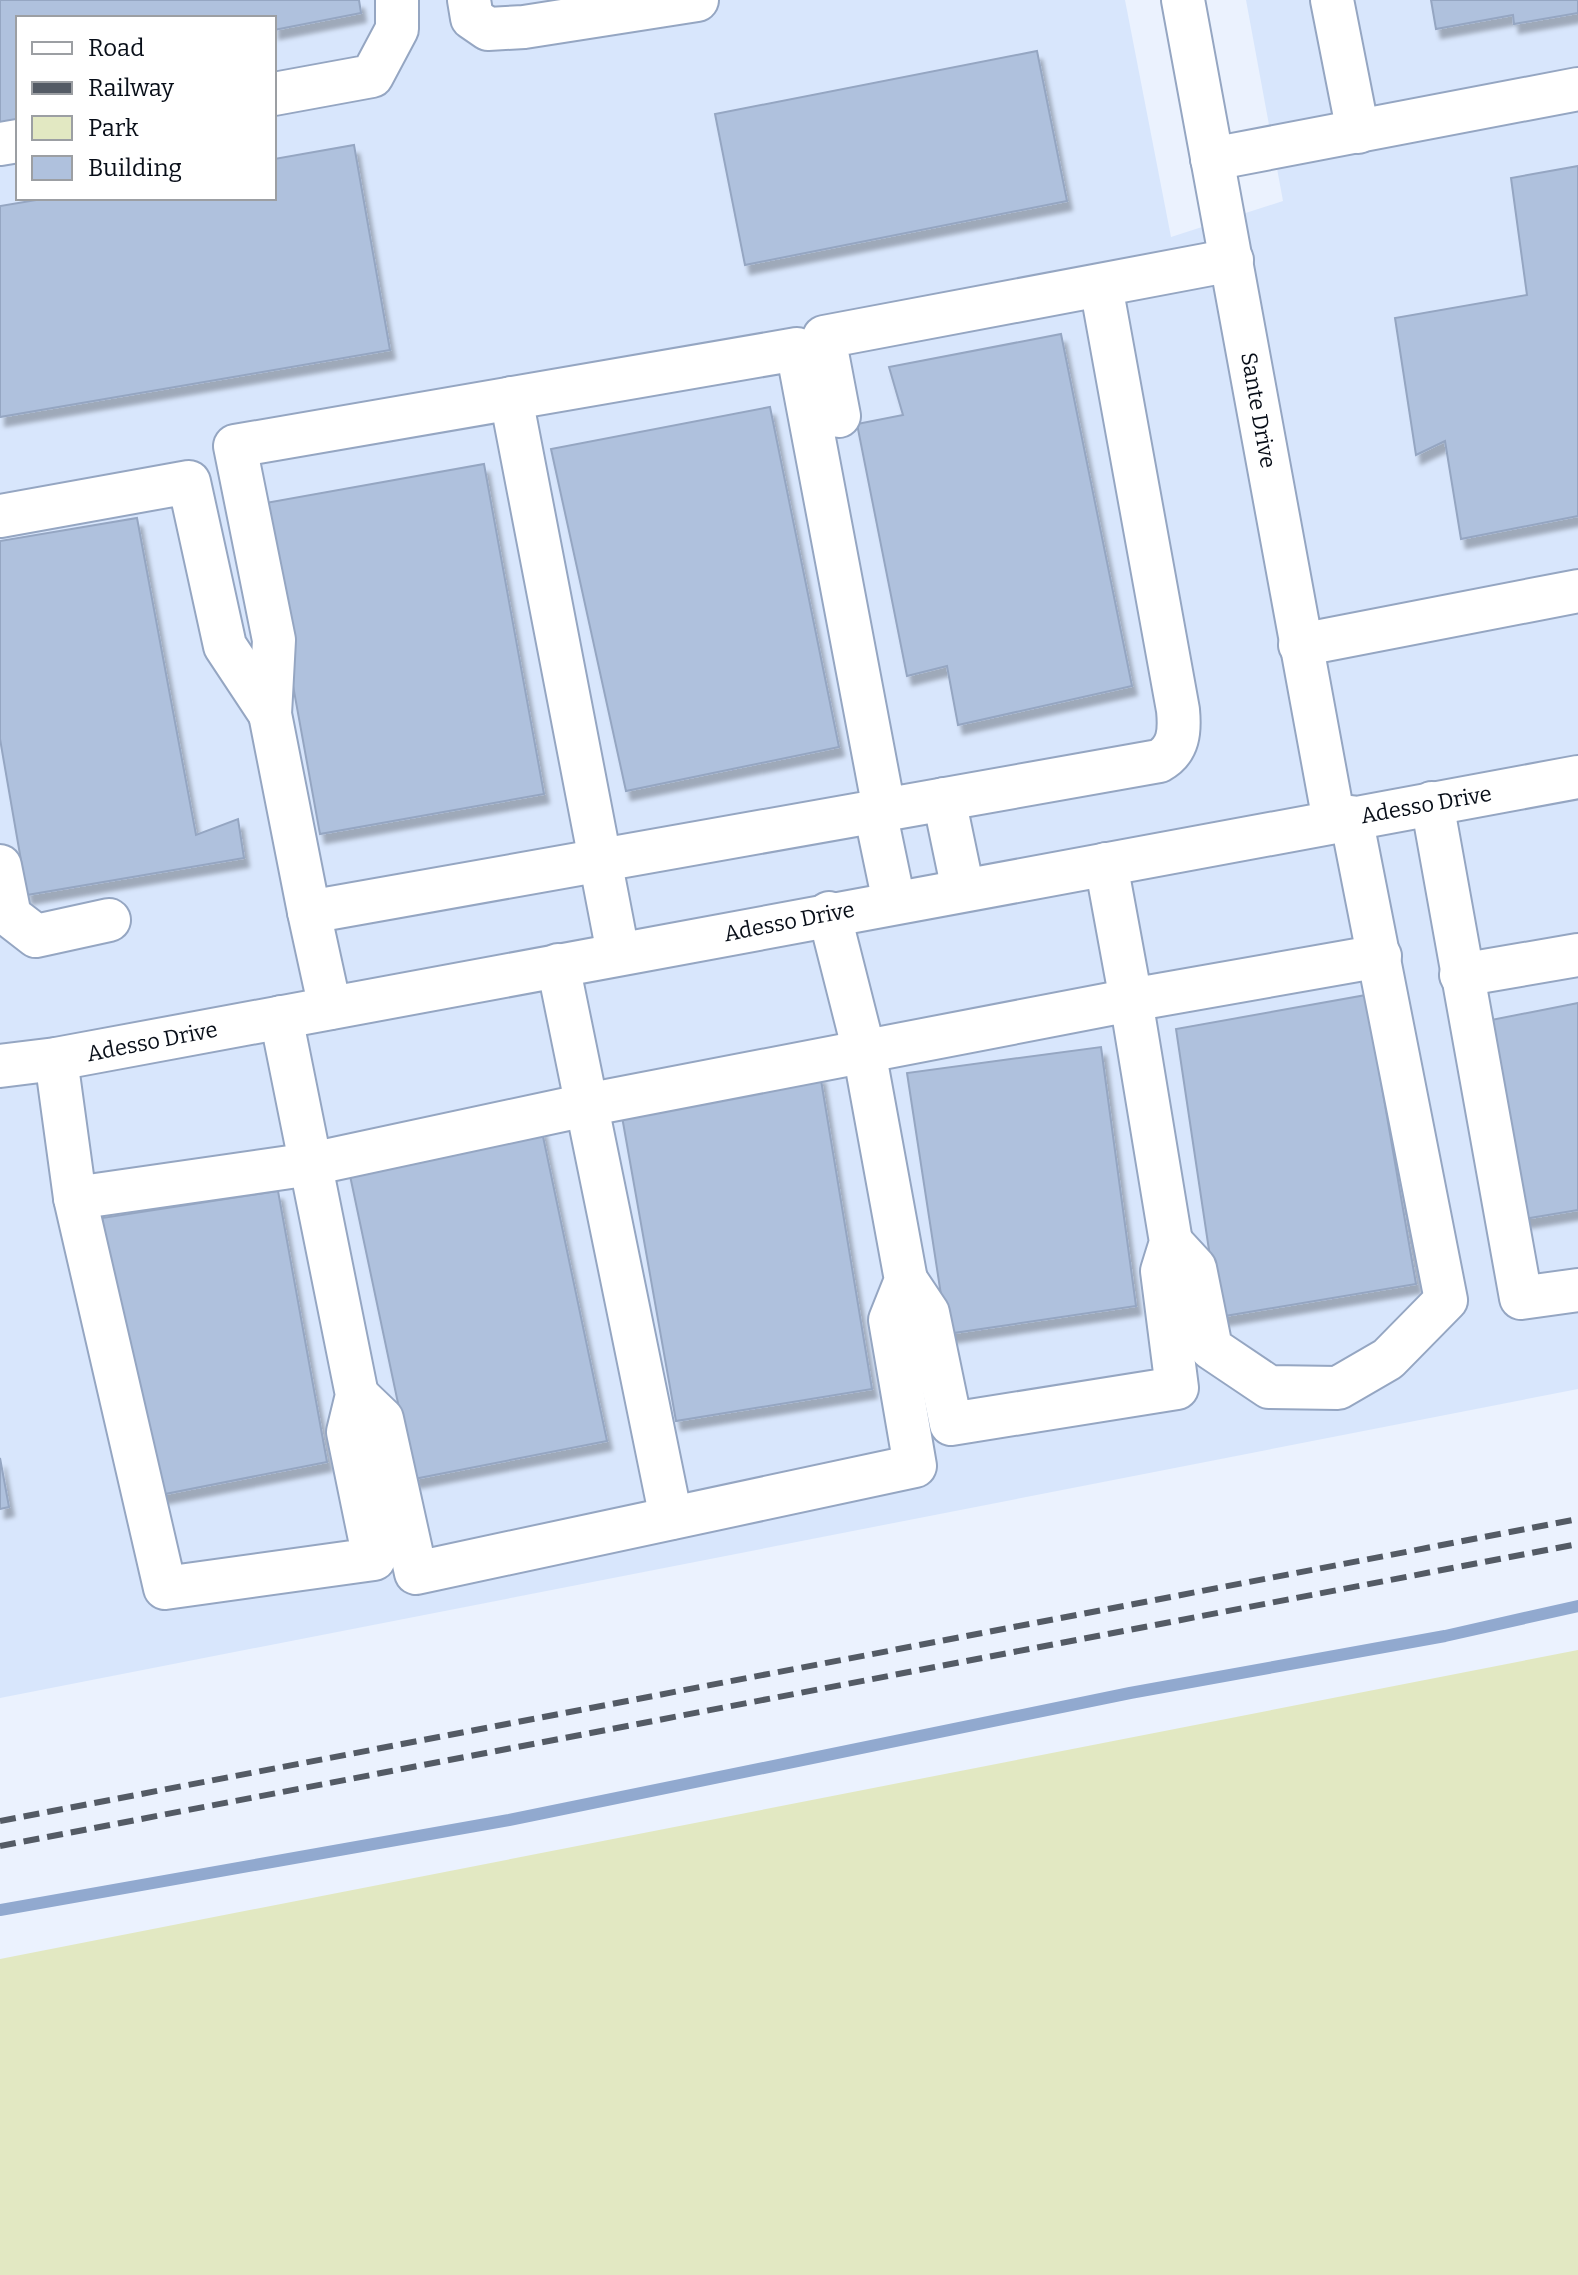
<svg xmlns="http://www.w3.org/2000/svg" width="1578" height="2275" font-family="Bitter,serif">
<defs>
<filter id="shadow"><feDropShadow dx="5" dy="9" stdDeviation="2" flood-color="#0004"/></filter>
</defs>
<rect width="100%" height="100%" fill="#ebf2fe"/>
<!-- built -->
<path fill="#d8e6fc" fill-rule="evenodd" d="M0,0H1125L1171,237L1283,201L1246,0H1578V1389L0,1698ZM18,18H274V198H18Z"/>
<!-- green -->
<path fill="#e2e8c2" d="M1578,1650V2275H0V1959Z"/>
<g fill="none" stroke-linecap="round" stroke-linejoin="round">
<!-- stream -->
<path stroke="#91a9cf" stroke-width="12" d="M0,1910L509,1820L1130,1693L1445,1636L1578,1606"/>
</g>
<!-- building -->
<g fill="#afc1dd" stroke="#95a6c2" stroke-width="2" filter="url(#shadow)">
<path d="M0,0H359L361,13L274,30V18H18V121L0,125Z"/>
<path d="M1431,0H1578V13L1514,24L1513,15L1436,29Z"/>
<path d="M1037,51L1067,201L745,265L715,114Z"/>
<path d="M354,145L390,350L0,417V206L48,198H274V159Z"/>
<path d="M1578,166V516L1461,539L1445,441L1416,455L1395,318L1527,295L1511,178Z"/>
<path d="M1061,334L1132,686L958,725L947,666L907,676L857,424L903,415L889,367Z"/>
<path d="M770,407L839,747L626,791L551,449Z"/>
<path d="M484,464L544,794L320,834L260,504Z"/>
<path d="M137,518L196,835L238,819L244,858L27,895L0,739V541Z"/>
<path d="M1366,995L1416,1284L1219,1317L1176,1029Z"/>
<path d="M1578,1003V1210L1518,1220L1481,1022Z"/>
<path d="M1101,1047L1136,1306L947,1334L907,1073Z"/>
<path d="M820,1074L872,1389L676,1421L621,1111Z"/>
<path d="M541,1127L607,1441L414,1479L348,1166Z"/>
<path d="M278,1191L327,1462L155,1496L102,1218Z"/>
<path d="M0,1458L9,1507L0,1509Z"/>
</g>
<g fill="none" stroke-linecap="round" stroke-linejoin="round">
<!-- minor casing -->
<g stroke="#95a6c2" stroke-width="46">
<g id="minor">
<path d="M469,0L472,18L488,29L524,27L697,0"/>
<path d="M1183,0L1334,821"/>
<path d="M1332,0L1358,132"/>
<path d="M274,94L372,76L397,29V0"/>
<path d="M0,144L18,141"/>
<path d="M1212,159L1578,89"/>
<path d="M511,398L618,953"/>
<path d="M839,416L824,337L1232,260"/>
<path d="M0,516L189,482L225,646L270,714"/>
<path d="M1300,645L1578,591"/>
<path d="M944,799L963,890"/>
<path d="M1432,803L1521,1298L1578,1290"/>
<path d="M884,809L797,349L235,446L274,640L270,714L309,912L1159,761C1179,750 1180,731 1178,710L1101,286"/>
<path d="M875,811L894,902"/>
<path d="M1106,864L1131,1000L1380,956"/>
<path d="M0,866L10,916L36,936L109,920"/>
<path d="M309,912L330,1008"/>
<path d="M558,965L671,1518"/>
<path d="M1461,975L1578,955"/>
<path d="M56,1059L75,1198L165,1588L374,1559L348,1432L357,1395L281,1017"/>
<path d="M0,1066L56,1059L1578,777"/>
<path d="M75,1198L311,1164L586,1105L1131,1000L1171,1242L1162,1271L1177,1388L951,1424L928,1313L906,1280"/>
<path d="M1171,1242L1195,1268L1211,1348L1269,1387L1338,1388L1388,1359L1446,1300L1351,817"/>
<path d="M357,1395L382,1419L416,1573L915,1466L890,1320L906,1280L864,1051L829,913"/>
</g>
</g>
<!-- minor -->
<use href="#minor" stroke="#fff" stroke-width="42"/>
<!-- rail -->
<g stroke="#545b65" stroke-width="6" stroke-dasharray="16 8" stroke-linecap="butt">
<path d="M0,1821L1578,1519"/>
<path d="M0,1846L1578,1544"/>
</g>
</g>
<g text-anchor="middle" stroke-width="7" stroke-linejoin="round" paint-order="stroke">
<!-- street labels -->
<g font-size="22" fill="#080e18" stroke="#fff">
<text transform="translate(1259 410) rotate(80)" y="8">Sante Drive</text>
<text transform="translate(1426 804) rotate(-10)" y="8">Adesso Drive</text>
<text transform="translate(789 921) rotate(-11)" y="8">Adesso Drive</text>
<text transform="translate(152 1041) rotate(-11)" y="8">Adesso Drive</text>
</g>
</g>
<!-- legend -->
<rect x="16" y="16" width="260" height="184" fill="#ffffff" stroke="#9c9fa3" stroke-width="2"/>
<rect x="32" y="42" width="40" height="12" fill="#ffffff" stroke="#9c9fa3" stroke-width="2"/>
<text x="88" y="56" font-size="24" fill="#080e18">Road</text>
<rect x="32" y="82" width="40" height="12" fill="#545b65" stroke="#9c9fa3" stroke-width="2"/>
<text x="88" y="96" font-size="24" fill="#080e18">Railway</text>
<rect x="32" y="116" width="40" height="24" fill="#e2e8c2" stroke="#9c9fa3" stroke-width="2"/>
<text x="88" y="136" font-size="24" fill="#080e18">Park</text>
<rect x="32" y="156" width="40" height="24" fill="#afc1dd" stroke="#9c9fa3" stroke-width="2"/>
<text x="88" y="176" font-size="24" fill="#080e18">Building</text>
</svg>
